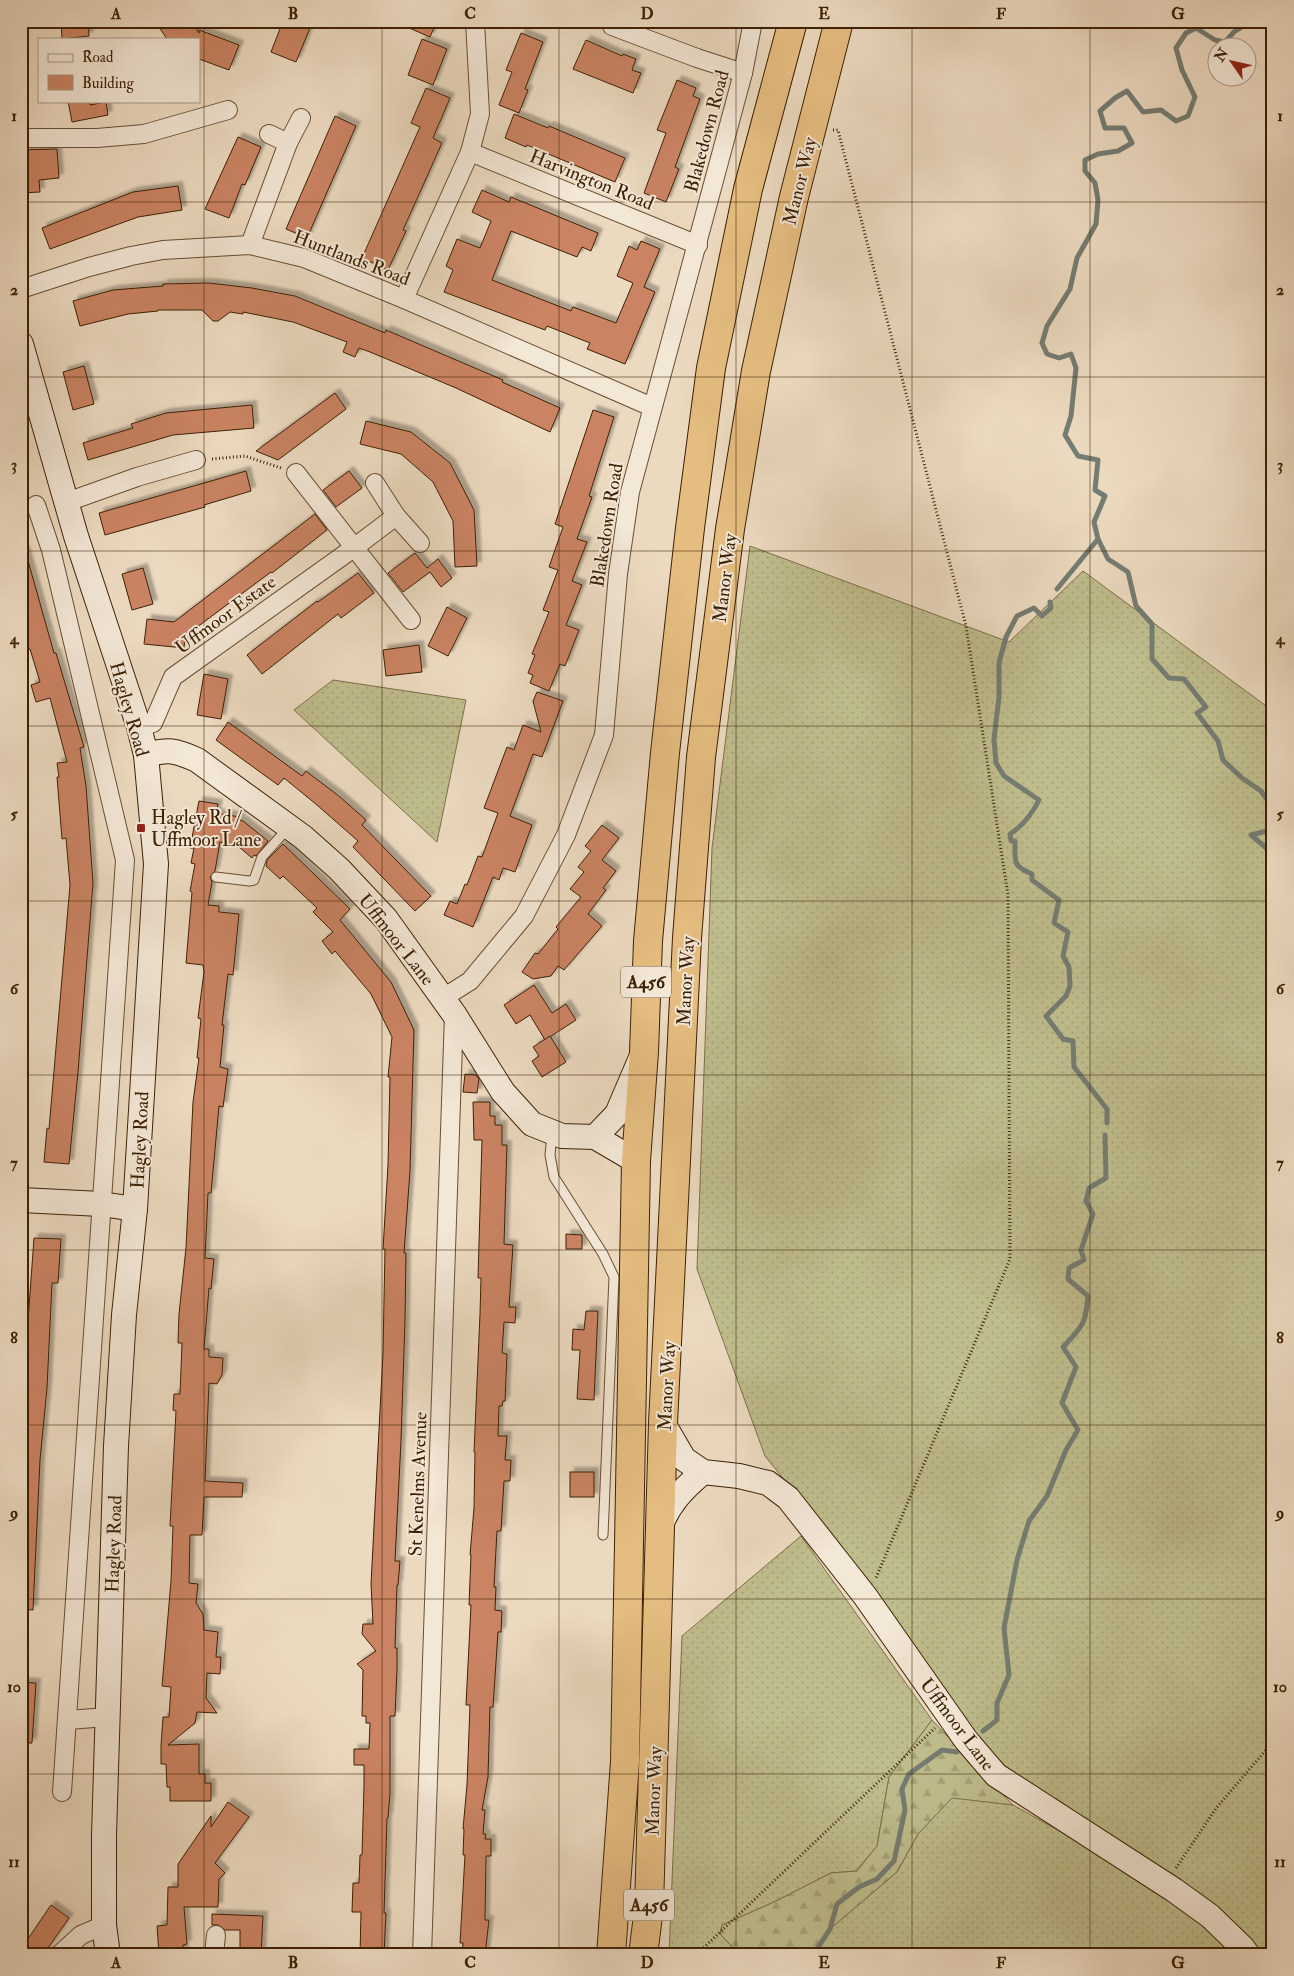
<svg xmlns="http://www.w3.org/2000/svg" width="1294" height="1976" font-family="'IM FELL Double Pica',serif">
<defs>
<pattern id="grass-dots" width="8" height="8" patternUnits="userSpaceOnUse" patternTransform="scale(1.25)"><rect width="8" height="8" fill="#bfbd8d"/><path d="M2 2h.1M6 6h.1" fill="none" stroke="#a5a278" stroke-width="1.8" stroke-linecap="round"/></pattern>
<pattern id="forest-firs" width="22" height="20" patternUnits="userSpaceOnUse" patternTransform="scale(1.25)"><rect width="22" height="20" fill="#bfbd8d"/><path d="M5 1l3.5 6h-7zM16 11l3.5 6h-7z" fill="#a5a278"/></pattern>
<filter id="shadow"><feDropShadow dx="4.5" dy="-4.5" stdDeviation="1" flood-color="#0004"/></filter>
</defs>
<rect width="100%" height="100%" fill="#ecdac0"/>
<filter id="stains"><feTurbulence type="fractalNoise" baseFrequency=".004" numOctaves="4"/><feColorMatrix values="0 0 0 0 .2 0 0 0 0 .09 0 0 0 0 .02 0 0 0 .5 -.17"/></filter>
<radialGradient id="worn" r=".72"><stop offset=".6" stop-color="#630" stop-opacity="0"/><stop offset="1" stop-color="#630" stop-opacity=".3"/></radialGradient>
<!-- grass -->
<g fill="url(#grass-dots)" stroke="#7e6e48">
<path d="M750,546L1009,642L1083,571L1273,711V1955H1257L1015,1779L975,1741L876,1594L765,1456L697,1269L712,848Z"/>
<path d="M333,680L466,700L437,842L294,710Z"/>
<path d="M801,1536L932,1720L889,1777L877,1846L856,1871L831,1873L774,1902L722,1925L720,1934L740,1955H669L682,1636Z"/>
<path d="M952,1797L1013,1805L1122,1866L1177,1903L1230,1948L1235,1955H813L830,1929L897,1872L918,1834Z"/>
</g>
<!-- forest -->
<path fill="url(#forest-firs)" stroke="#7e6e48" d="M932,1720L1013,1805L952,1798L918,1834L897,1872L830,1929L813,1955H740L720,1934L722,1925L774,1902L831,1873L857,1871L877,1846L889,1777Z"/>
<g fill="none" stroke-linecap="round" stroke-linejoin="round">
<!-- stream -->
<g stroke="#757c72" stroke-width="5">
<path d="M1251,21L1234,32L1225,42L1215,40L1196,28L1186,33L1176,48L1182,70L1195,97L1188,116L1176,121L1161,110L1143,112L1127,91L1115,98L1100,111L1105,128H1124L1132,143L1118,151L1098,154L1085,160V171L1095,183L1098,200L1096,224L1077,258L1070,289L1047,326L1042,343L1047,354L1059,358L1071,354L1076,368L1071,416L1065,435L1078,456L1098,460L1095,490L1105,496L1094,522L1098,539L1108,559L1128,572L1136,606L1152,624V659L1169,678L1184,679L1206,707L1197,713L1218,741L1223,760L1242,778L1261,791L1273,808"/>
<path d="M1057,589L1098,539"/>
<path d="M1050,602L1051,608L1042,616L1034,608L1017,616L1006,637L999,663V697L994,739L996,763L1004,776L1039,800C1032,814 1024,825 1010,834L1011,841H1015C1015,861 1012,866 1032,874V880L1059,900L1054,923L1068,932L1063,956L1069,967L1070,986L1066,996L1046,1016L1063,1039L1073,1041L1074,1067L1107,1109V1123"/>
<path d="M1273,817L1271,830L1251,835L1271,852L1273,857"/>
<path d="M983,1731L997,1720V1703L1009,1675L1004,1628L1017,1560L1029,1521L1047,1496L1066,1450L1078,1430L1062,1403L1076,1367L1063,1347C1082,1327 1086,1324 1088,1296L1068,1279L1069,1268L1084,1260L1081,1250L1093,1214L1086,1201L1089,1188L1106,1178L1105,1135"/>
<path d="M813,1955L830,1929L837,1904L859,1887L877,1879L894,1861L905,1810L902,1789L909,1774L942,1750L957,1752"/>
</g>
</g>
<!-- building -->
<g fill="#ca8363" stroke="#3d2004" filter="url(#shadow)">
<path d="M61,21H88L89,36L62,39Z"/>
<path d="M155,21H191L199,33V30L239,45L229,70L199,59V39H167Z"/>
<path d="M283,21H292L310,28L296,62L271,52Z"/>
<path d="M393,21H437L430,37Z"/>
<path d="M521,33L543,42L525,89L528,90L519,113L499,105L512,72L506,70Z"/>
<path d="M422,39L447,49L433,85L408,75Z"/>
<path d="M586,40L622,56L623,54L636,59L632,70L641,73L633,93L573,69Z"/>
<path d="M677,80L696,88L693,96L700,99L675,167L679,169L666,202L644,193L666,133L657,130Z"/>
<path d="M426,88L450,98L433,138L442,143L403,230L406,231L388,270L362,258L420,127L411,123Z"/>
<path d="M68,101H90V105L106,102L108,115L72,122Z"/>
<path d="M514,114L548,128L549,126L625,158L615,182L527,145L526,147L505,138Z"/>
<path d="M335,116L356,126L307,238L286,229Z"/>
<path d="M238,137L261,147L245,185L242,184L229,218L205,209Z"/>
<path d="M57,149L59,178L39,180L40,192L21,193V150Z"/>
<path d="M178,186L182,210L138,217L50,249L42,228L133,192Z"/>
<path d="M482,190L509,202L511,197L598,233L591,251L582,247L577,257L511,231L492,280L571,311L573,307L616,323L633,283L617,276L629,246L637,250L641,241L660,249L644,287L655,292L625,364L587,349L590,343L547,326L545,330L444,292L453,270L446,266L457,239L480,248L491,221L472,212Z"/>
<path d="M209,283L252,288L295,296L385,333L386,330L503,380L502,382L560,408L550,432L456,388L370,352L359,348L355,357L343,352L347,342L293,322L243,312V314L230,312L218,321H213L202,310H158V311L128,314L80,326L73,301L113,290L163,286V284Z"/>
<path d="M84,366L94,404L73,410L63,372Z"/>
<path d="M335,393L346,409L278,460L256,451Z"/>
<path d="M252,405L254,428L173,435L88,460L83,443L133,428L131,424L166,413Z"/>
<path d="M593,410L614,417L589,496L592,497L577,539L587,542L572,581L582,585L566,625L579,630L565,666L560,664L549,691L530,683L533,675L528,673L535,655L532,654L549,612L543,610L558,570L549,567L563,527L555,524Z"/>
<path d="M366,421L411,432L450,463L474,510L477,566L455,567L453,521L433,482L401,454L360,444Z"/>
<path d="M246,471L251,491L204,505L205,507L105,535L99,513Z"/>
<path d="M349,471L362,488L336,507L323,490Z"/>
<path d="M315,514L327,530L272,573L271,572L185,636L184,648L144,644L147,619L174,622Z"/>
<path d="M21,550H25L54,653H56L84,747L80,748L86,786L93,883L78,1072L69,1164L44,1162L47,1128L49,1129L70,885L66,838L62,839L57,777H59L57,763L67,762L50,698L36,702L31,685L40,682L30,649L21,651Z"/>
<path d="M415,553L427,568L438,559L452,578L441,587L430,572L403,592L388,573Z"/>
<path d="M143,568L153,604L132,610L122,574Z"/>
<path d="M358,573L374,593L341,618L338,614L262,674L247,655L317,601L318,602Z"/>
<path d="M447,607L467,618L448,656L428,646Z"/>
<path d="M419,645L422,672L386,676L383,650Z"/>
<path d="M204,674L228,679L221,719L197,715Z"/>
<path d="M537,692L563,701L542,757L533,754L510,816L532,825L515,872L503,868L499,880L493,877L473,927L444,915L450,901L457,904L465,884L467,885L478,856L482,857L498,813L484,808L507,747L514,750L523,725L541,732L533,701Z"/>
<path d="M228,722L302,776L306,771L340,797L366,820L362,825L431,896L415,911L353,847L358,841L317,805L284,778L278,785L216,740Z"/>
<path d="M199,801L218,804L216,813L240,817V820L243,821L268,841L256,856L254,855L252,858L238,846L220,842L215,871L210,877L212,882L208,905L219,906V912L239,914L233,975L228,974L222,1025H224L220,1067L228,1069L223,1107L219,1106L211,1193H208L205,1258L214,1259L211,1289L209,1288L204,1349H209V1357L223,1358L222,1375L217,1384L209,1383L205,1481L243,1483L242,1497H204L202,1535H190L189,1583L198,1584L196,1603L203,1614L204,1630L218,1632L216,1657H221L220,1674L207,1673L206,1698L217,1713L197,1712L195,1723L168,1745L199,1744V1774H205V1783H211V1801H170V1787H167L166,1764H161V1745L163,1717H169L171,1687L162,1686L171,1581L173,1526H170L176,1411L173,1410L174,1394H180L182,1343H178L179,1314L186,1248L193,1102L199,1058H197L201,1019L198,1018L204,972L203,965L186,963L192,892L190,891L195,864L191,863L194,848H190Z"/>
<path d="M602,825L619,838L602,860L616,871L603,888L606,890L588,914L602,926L564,970L558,966L551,976L533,979L522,972L535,953L538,954L558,929L556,927L581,897L570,889L584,872L578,867L591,851L585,846Z"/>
<path d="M283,844L350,909L340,920L391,982L414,1030L410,1171L404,1253H406L405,1321L401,1441L395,1561H400L398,1585H397L395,1648H397V1669L395,1716H390V1794L388,1818H387L384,1913H386L384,1955H360L361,1912H352L353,1883H359L360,1855H362L364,1785V1765H354V1749H369L370,1723H366V1716H362L363,1670L357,1664L376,1651L362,1634L363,1624H373L371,1584L383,1353L385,1249H383L388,1165L390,1077H388L392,1037L371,994L335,951L332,954L322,941L333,932L313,912L317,908L283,876L280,879L266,866L267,860Z"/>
<path d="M534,985L552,1013L566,1004L576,1020L545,1040L530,1015L516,1024L504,1005Z"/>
<path d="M550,1036L566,1062L542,1077L532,1061L539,1056L533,1047Z"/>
<path d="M465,1074L476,1075L479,1079L477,1093L463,1092Z"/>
<path d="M473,1102H490V1116H495V1125H502V1145H507L504,1244L513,1245L509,1307H516L515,1323L504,1322L502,1353L507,1354L505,1401H503L502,1406H499L498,1436H507L505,1460H511L510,1481H504L501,1531H497L494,1587H496L495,1610L502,1611L501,1632H498L493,1707H490L488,1777L482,1810H485L483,1834H486L485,1839H491V1856H486L485,1920H489L485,1955H462L463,1943H460L465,1855H463L464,1829H463L467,1785L470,1705H466L471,1605H469L471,1555H470L474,1508L475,1452H474L480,1314L481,1278H478L482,1140H474Z"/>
<path d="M566,1234L582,1235V1249H566Z"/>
<path d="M34,1238L61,1239L58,1283H52L47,1388L40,1460L33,1610L21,1609V1419Z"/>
<path d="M586,1311H598L594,1400L577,1399L580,1350H572L573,1329L584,1330Z"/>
<rect x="570" y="1472" width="24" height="25"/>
<path d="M21,1682L36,1683L32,1743H21Z"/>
<path d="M228,1802L249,1817L215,1863L225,1873L219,1879L218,1907H184L187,1944L183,1945L184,1955H159L157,1926L167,1925L168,1887H178V1864L211,1816V1827Z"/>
<path d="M51,1905L69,1918L43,1955H21V1949Z"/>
<path d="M212,1914L263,1916L261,1955H240V1930H225L218,1925H212Z"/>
</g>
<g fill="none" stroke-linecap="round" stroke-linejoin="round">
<!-- lane casing -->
<g stroke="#694e33" stroke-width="11">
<g id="lane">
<path d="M216,877L249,881L254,880L262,857L289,827"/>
<path d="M552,1134L550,1155L554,1177L603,1254L614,1277L603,1535"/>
</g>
</g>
<!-- street casing -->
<g stroke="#694e33" stroke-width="20">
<g id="street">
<path d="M612,26L697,58L743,73"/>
<path d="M269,134L288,143"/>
<path d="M21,138H97L144,134L228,110"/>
<path d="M470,152L698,245"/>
<path d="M250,245L288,143L301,118"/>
<path d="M21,289L89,267L131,256L163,250L250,245L304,258L404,299L652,407"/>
<path d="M404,299L470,152L480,114L475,21"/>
<path d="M21,403L37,398"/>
<path d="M296,473L411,620"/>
<path d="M375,483L396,516L420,543"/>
<path d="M67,502L137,477L196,460"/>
<path d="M36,505L51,550L125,860L62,1792"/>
<path d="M139,727L153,723L173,677L355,547L396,516"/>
<path d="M443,998L470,981L524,916L566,835L604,735L618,574L630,492L743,73L753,21"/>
<path d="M68,1720L107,1717"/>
<path d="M59,1955L81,1935L104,1925"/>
<path d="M214,1955L216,1935"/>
<path d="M422,1955L454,1014"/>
</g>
</g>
<!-- secondary casing -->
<g stroke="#3d2004" stroke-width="26">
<g id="secondary">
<path d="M21,344L76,536L139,727L146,755L156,864L135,1209L124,1315L116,1446L104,1835V1925L108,1955"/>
<path d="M146,755C169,749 175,750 197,760L303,837L339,869L386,919L454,1014L503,1092L532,1124L562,1136L595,1137L636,1161"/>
<path d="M595,1137L617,1114L640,1060"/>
<path d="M21,1200L101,1204L135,1209"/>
<path d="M663,1423L684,1459L703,1472L739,1476L768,1483L788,1498L865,1596L966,1740L996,1775L1174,1890L1210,1916L1242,1947L1248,1955"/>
<path d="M660,1527C670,1502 683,1489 703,1472"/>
</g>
</g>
<!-- highway casing -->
<g stroke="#3d2004" stroke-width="30">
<g id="highway">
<path d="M611,1955L625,1762L636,1161L644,1052L648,941L665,753L690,528L711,368L748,189L793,21"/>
<path d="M643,1955L649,1908L663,1423L687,938L701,757L730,529L756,371L794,197L839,21"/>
</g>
</g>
<!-- path -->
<g stroke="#3d2004" stroke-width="3" stroke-dasharray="1 2.5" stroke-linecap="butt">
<path d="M833,130H838L966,626L1008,895L1010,1259L876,1578"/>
<path d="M212,459L245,456L281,468"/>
<path d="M1176,1868L1217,1807L1273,1742"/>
<path d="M696,1955L935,1728"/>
</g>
<!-- lane -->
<use href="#lane" stroke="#f3e7d6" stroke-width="9"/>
<!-- street -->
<use href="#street" stroke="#f3e7d6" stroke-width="18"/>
<!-- secondary -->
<use href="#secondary" stroke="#f3e7d6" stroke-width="24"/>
<!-- highway -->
<use href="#highway" stroke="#e6bd80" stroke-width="28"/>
</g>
<!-- grid -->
<path fill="none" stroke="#3d2004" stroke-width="1" stroke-opacity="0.55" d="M204,21V1955M382,21V1955M559,21V1955M736,21V1955M912,21V1955M1090,21V1955M21,202H1273M21,377H1273M21,551H1273M21,726H1273M21,901H1273M21,1075H1273M21,1250H1273M21,1425H1273M21,1599H1273M21,1774H1273"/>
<!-- markers -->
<rect fill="#8f2418" stroke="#f3e7d6" stroke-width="2" x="136" y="823" width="10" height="10" rx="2.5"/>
<g text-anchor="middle" stroke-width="4" stroke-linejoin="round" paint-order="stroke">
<!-- shield labels -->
<g fill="#f3e7d6" stroke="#745c43" stroke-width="1">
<rect x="621" y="966.5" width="50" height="31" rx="4"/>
<rect x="624" y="1889.5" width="50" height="31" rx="4"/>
</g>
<g font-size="18" font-weight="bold" fill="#3d2004">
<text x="646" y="988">A456</text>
<text x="649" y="1911">A456</text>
</g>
<!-- street labels -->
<g font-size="19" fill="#3d2004" stroke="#f3e7d6">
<text transform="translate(706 131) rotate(-75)" y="7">Blakedown Road</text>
<text transform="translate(592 179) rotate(22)" y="7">Harvington Road</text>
<text transform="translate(799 181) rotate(-76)" y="7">Manor Way</text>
<text transform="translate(352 257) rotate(21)" y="7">Huntlands Road</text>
<text transform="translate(606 525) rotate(-81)" y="7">Blakedown Road</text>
<text transform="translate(724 578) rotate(-83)" y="7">Manor Way</text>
<text transform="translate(225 614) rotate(-36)" y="7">Uffmoor Estate</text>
<text transform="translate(130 709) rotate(74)" y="7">Hagley Road</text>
<text transform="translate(397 939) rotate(52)" y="7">Uffmoor Lane</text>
<text transform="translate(685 981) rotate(-87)" y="7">Manor Way</text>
<text transform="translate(139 1140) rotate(-87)" y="7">Hagley Road</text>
<text transform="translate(666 1386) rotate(-87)" y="7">Manor Way</text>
<text transform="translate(417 1484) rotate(-88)" y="7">St Kenelms Avenue</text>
<text transform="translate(113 1544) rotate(-88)" y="7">Hagley Road</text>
<text transform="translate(958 1724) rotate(53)" y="7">Uffmoor Lane</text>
<text transform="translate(653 1791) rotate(-88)" y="7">Manor Way</text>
</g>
<!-- poi labels -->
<g font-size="19" fill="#3d2004" stroke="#f3e7d6" text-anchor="start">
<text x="151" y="824">Hagley Rd /<tspan x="151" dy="22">Uffmoor Lane</tspan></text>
</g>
</g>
<!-- margin -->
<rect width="1294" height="1976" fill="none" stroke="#ecdac0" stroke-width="55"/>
<!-- legend -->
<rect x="38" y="38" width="162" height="65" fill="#f3e7d6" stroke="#aa9782"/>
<rect x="48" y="54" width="25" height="8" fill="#f3e7d6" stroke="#aa9782"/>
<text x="82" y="62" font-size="15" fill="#3d2004">Road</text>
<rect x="48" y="75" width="25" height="15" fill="#ca8363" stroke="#aa9782"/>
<text x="82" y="88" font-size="15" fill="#3d2004">Building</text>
<!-- north arrow -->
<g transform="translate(1232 62) rotate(304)"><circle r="24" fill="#f3e7d6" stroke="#aa9782"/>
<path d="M0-4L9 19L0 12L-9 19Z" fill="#8f2418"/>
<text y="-8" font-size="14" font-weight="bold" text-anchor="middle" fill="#3d2004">N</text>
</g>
<rect x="28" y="28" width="1238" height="1920" fill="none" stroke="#3d2004" stroke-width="2"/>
<g font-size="16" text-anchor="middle" font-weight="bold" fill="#3d2004">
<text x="116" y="19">A</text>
<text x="293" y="19">B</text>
<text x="470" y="19">C</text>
<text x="647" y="19">D</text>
<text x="824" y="19">E</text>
<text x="1001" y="19">F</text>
<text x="1178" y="19">G</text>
<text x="14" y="121">1</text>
<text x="1280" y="121">1</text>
<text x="14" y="295">2</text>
<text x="1280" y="295">2</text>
<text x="14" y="470">3</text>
<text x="1280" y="470">3</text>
<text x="14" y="644">4</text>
<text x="1280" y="644">4</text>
<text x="14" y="819">5</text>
<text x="1280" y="819">5</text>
<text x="14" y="994">6</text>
<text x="1280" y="994">6</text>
<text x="14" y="1168">7</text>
<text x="1280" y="1168">7</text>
<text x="14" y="1343">8</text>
<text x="1280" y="1343">8</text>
<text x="14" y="1518">9</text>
<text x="1280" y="1518">9</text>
<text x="14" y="1692">10</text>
<text x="1280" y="1692">10</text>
<text x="14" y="1867">11</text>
<text x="1280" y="1867">11</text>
<text x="116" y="1968">A</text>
<text x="293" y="1968">B</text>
<text x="470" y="1968">C</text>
<text x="647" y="1968">D</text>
<text x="824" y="1968">E</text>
<text x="1001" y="1968">F</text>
<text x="1178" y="1968">G</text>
</g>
<rect width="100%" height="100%" filter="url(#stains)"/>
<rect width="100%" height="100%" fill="url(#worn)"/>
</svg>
